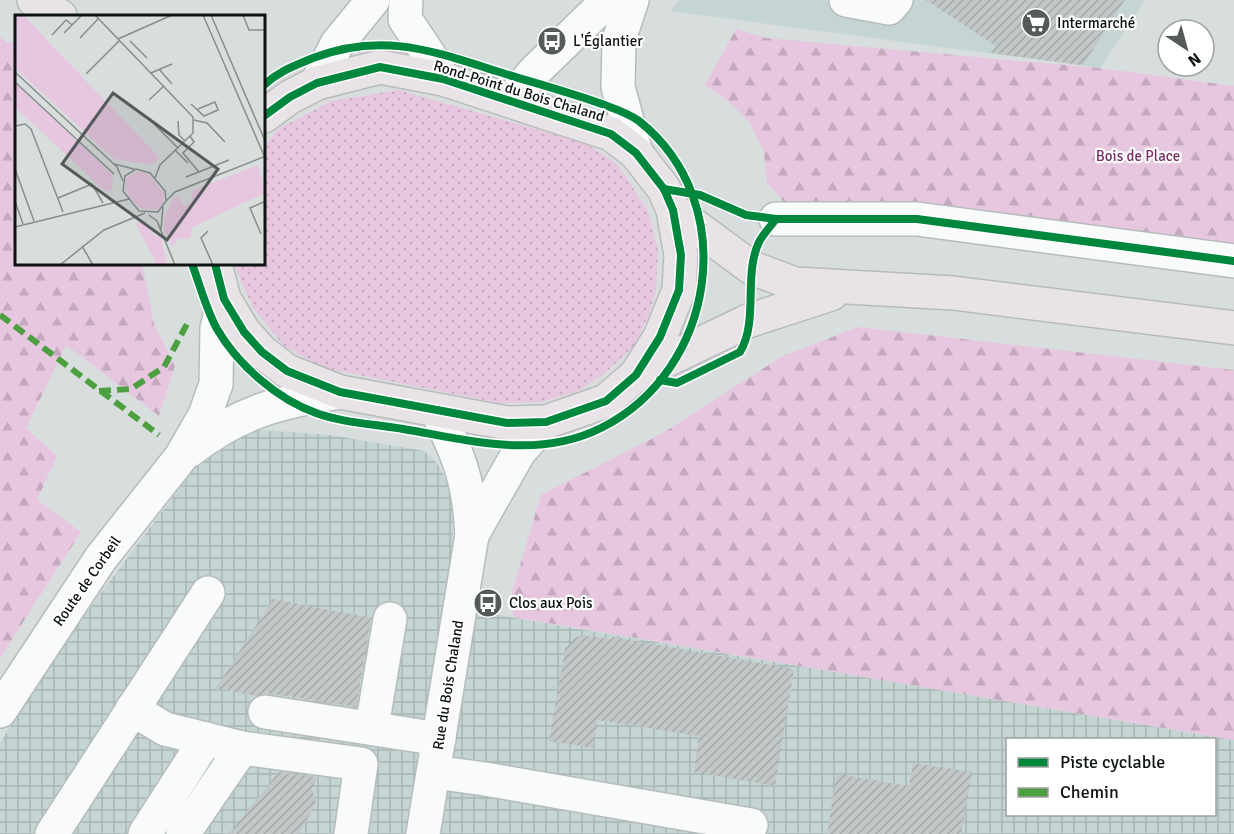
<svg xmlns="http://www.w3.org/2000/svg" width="1234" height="834" font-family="Signika,sans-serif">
<defs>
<pattern id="industrial-grid" width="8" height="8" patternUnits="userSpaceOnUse" patternTransform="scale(1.5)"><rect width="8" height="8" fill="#c5d5d4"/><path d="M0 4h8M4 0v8" fill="none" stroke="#a8b6b5"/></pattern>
<pattern id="grass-dots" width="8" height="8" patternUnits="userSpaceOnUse" patternTransform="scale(1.5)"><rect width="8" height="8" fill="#e7c7e0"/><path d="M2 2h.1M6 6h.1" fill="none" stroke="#c5aabf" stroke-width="1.8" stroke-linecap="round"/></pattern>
<pattern id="forest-firs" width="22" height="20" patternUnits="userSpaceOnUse" patternTransform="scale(1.5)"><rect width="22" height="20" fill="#e7c7e0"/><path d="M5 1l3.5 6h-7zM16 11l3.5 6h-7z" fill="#c5aabf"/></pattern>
<pattern id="building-hatch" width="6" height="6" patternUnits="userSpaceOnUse" patternTransform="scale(1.5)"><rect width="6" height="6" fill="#c2c7c7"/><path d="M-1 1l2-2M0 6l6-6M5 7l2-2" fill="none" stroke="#a6aaaa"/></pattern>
</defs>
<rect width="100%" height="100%" fill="#d8dede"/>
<!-- built -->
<path fill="#c5d5d4" d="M679,0H1145L1100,68L670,11Z"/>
<!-- industrial -->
<path fill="url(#industrial-grid)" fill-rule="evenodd" d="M246,429L330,435L424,451L437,463L452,491L453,537L445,606L1234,740V834H0V743L59,649L206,453ZM1008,740H1214V814H1008Z"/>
<!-- grass -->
<path fill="url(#grass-dots)" d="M398,90L585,143L618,165L648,211L658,250L656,291L649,314L634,346L604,374L578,391L541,402L500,403L324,368L284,346L252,306L234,264H264V147L278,129L331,101Z"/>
<!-- forest -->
<g fill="url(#forest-firs)">
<path d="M736,29L766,38L1100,68L1234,86V252L950,213L783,201L767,183L764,153L750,123L728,101L705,85Z"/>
<path d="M0,37L7,43H16V264H142L154,324L175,366L159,416L66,345L26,428L57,456L37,500L81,532L0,658Z"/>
<path d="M858,327L1234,370V740L513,617L512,592L541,495L663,433L781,357Z"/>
</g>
<!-- building -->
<g fill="url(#building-hatch)">
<path d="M926,0H1125L1083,65L991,53L996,46Z"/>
<path d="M273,599L371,618L356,707L268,693L256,696L216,688Z"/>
<path d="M582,635L611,639L613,637L794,669L775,786L694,772L699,736L598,720L593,748L549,741L565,649L575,638Z"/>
<path d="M913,763L972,772L961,834H827L837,774L909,786Z"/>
<path d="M279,772L317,777L312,789L316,803L299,834H229Z"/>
</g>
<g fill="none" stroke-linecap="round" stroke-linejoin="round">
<!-- minor casing -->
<g stroke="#b6bcbc" stroke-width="36">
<g id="minor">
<path d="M406,0L405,19L435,64L443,79"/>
<path d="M632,0L619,40L618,87L636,153"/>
<path d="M846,0L889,8L896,0"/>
<path d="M317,83L337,44L373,0"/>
<path d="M511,100L535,71L599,9L621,0"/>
<path d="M776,219H917L1234,261"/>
<path d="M190,450C240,412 278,402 340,392"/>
<path d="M472,535L519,452L546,422"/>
<path d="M132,709L165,729L206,739L242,748L361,764L351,834"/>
<path d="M0,711L101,558L181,457L205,415L216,384L217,328L224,299"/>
<path d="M265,712L439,739"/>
<path d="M372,727L390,619"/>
<path d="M434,772L485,779L751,825"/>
<path d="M52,834L208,593"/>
<path d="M145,834L206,739"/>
<path d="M183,834L242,748"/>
<path d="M423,834L472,535C469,482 460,458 437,411"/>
</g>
</g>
<!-- major casing -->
<g stroke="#b7bbbb" stroke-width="36">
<g id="major">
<path d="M34,0L60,16"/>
<path d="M673,210L752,268L795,284L953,293L1234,328"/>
<path d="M215,264L224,299L244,332L262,352L287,371L340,392L507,423L546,422L606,401L636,375L660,337L679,290L681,255L673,210L664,189L636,153L611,134L443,79L380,67L317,83L290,97L264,116"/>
<path d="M638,374L748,321L831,294"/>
</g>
</g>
<!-- minor -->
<use href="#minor" stroke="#f9fafa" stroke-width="33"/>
<!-- major -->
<use href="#major" stroke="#e8e3e7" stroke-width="33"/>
<!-- quiet -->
<g stroke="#4da03f" stroke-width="6" stroke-dasharray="12 6" stroke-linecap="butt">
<path d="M0,315L159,435"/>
<path d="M99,391L131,389L164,367L187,324"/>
</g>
<!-- cycleway casing -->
<g stroke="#fff" stroke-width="11">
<g id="cycleway">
<path d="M664,189L700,195L746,215L776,219H917L1234,261"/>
<path d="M192,264C200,285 206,309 217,329C238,365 277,399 316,413C343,423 375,424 403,429C469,440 537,460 601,428C716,371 742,203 639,121C627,112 612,108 599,103C565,91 531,82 496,71C430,50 381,32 313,58C294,66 279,71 264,85"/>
<path d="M215,264L224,299L244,332L262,352L287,371L340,392L507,423L546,422L606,401L636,375L660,337L679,290L681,255L673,210L664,189L636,153L611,134L443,79L380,67L317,83L290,97L264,116"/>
<path d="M660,380L677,383L740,352C759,320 743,276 759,242C763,234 771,226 776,219"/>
</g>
</g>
<!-- cycleway -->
<use href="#cycleway" stroke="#00873e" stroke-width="8"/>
</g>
<!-- icons -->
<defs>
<g id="supermarket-disc" transform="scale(1.5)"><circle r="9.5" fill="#555a5a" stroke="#fff"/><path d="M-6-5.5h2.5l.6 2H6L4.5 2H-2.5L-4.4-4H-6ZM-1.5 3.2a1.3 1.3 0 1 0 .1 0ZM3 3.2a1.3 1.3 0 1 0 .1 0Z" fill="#fff"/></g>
<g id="bus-disc" transform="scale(1.5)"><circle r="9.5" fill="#555a5a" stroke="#fff"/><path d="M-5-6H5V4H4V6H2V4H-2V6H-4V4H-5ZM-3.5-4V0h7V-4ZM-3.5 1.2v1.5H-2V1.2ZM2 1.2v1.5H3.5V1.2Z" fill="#fff"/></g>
</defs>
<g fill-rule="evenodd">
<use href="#supermarket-disc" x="1036" y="23"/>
<use href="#bus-disc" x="552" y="41"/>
<use href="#bus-disc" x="488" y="603"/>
</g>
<g text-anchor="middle" stroke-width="4.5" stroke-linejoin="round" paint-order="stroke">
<!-- poi labels -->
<g font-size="15" fill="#0e1313" stroke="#fff" text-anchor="start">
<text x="1057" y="28">Intermarché</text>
<text x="573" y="46">L'Églantier</text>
<text x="509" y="608">Clos aux Pois</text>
</g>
<!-- street labels -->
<g font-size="15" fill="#0e1313" stroke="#fff">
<text transform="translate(519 91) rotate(17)" y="5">Rond-Point du Bois Chaland</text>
<text transform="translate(87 581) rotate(-55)" y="5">Route de Corbeil</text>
<text transform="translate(448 685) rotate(-81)" y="5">Rue du Bois Chaland</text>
</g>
<!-- park labels -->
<g font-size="15" fill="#7a2f69" stroke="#fff">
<text x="1138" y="161">Bois de Place</text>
</g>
</g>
<!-- overview -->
<g transform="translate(15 15)">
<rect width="250" height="250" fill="#d8dede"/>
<path d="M124,156L134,160L149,178L148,188L142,195L124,193L111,177V163Z" fill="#e7c7e0"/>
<path d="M0,0H8L145,143L136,150L99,144L0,53ZM0,68L98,160L97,174L91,177L0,92ZM243,150L250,178L178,212L175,223L163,224L158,232L149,217V203L159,183L164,180L168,191L176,187L178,175ZM128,207L141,222L146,221L152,250H142L120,208Z" fill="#e7c7e0"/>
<path fill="none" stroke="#878d8d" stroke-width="1.5" d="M80,0L178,102V118L145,150L140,163M188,0L251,145M196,0L251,128M228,0L234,15H251M49,18L67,0M37,20L51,5L57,10M65,23L84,3M103,24L157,0M115,26L132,43M144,54L157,69M0,57L102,152L108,166M136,58L157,49M71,59L105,25M0,67L99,159M134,85L149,71M176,89L189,101L203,95L200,87L183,94M179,105L192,108L210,127M163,106L164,120L170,126M139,109L163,133M0,111L10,109L16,114L48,197M175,121L179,127L168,138L184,157M160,135L173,148M99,149L119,154M0,154L19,206M121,154L135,158L150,176L151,186L143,197L124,196L108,176L110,161ZM171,162L214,145M43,183L77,169L88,188M0,186L8,209M151,186L160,177L251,141M134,200L142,206L160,250M0,212L114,184M146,214L148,192M193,216L186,223L198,250M246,219L235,193L251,186M67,231L78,250M45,250L89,215L130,198"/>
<path fill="#555a5a" fill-opacity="0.15" stroke="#555a5a" stroke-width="3" d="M98,78L203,154L152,225L47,149Z"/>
<rect width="250" height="250" fill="none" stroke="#0e1313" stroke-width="3"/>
</g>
<!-- legend -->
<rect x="1006" y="738" width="210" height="78" fill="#ffffff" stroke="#9fa1a1" stroke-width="1.5"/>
<rect x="1018" y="758" width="30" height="9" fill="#00873e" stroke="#9fa1a1" stroke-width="1.5"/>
<text x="1060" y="768" font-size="18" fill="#0e1313">Piste cyclable</text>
<rect x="1018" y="788" width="30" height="9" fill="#4da03f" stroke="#9fa1a1" stroke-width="1.5"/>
<text x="1060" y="798" font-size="18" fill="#0e1313">Chemin</text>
<!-- north arrow -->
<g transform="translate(1186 48) rotate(144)"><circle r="28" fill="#ffffff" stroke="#9fa1a1" stroke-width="1.5"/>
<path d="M0-4.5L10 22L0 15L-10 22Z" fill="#555a5a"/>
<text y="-9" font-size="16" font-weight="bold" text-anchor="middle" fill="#0e1313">N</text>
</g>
</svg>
